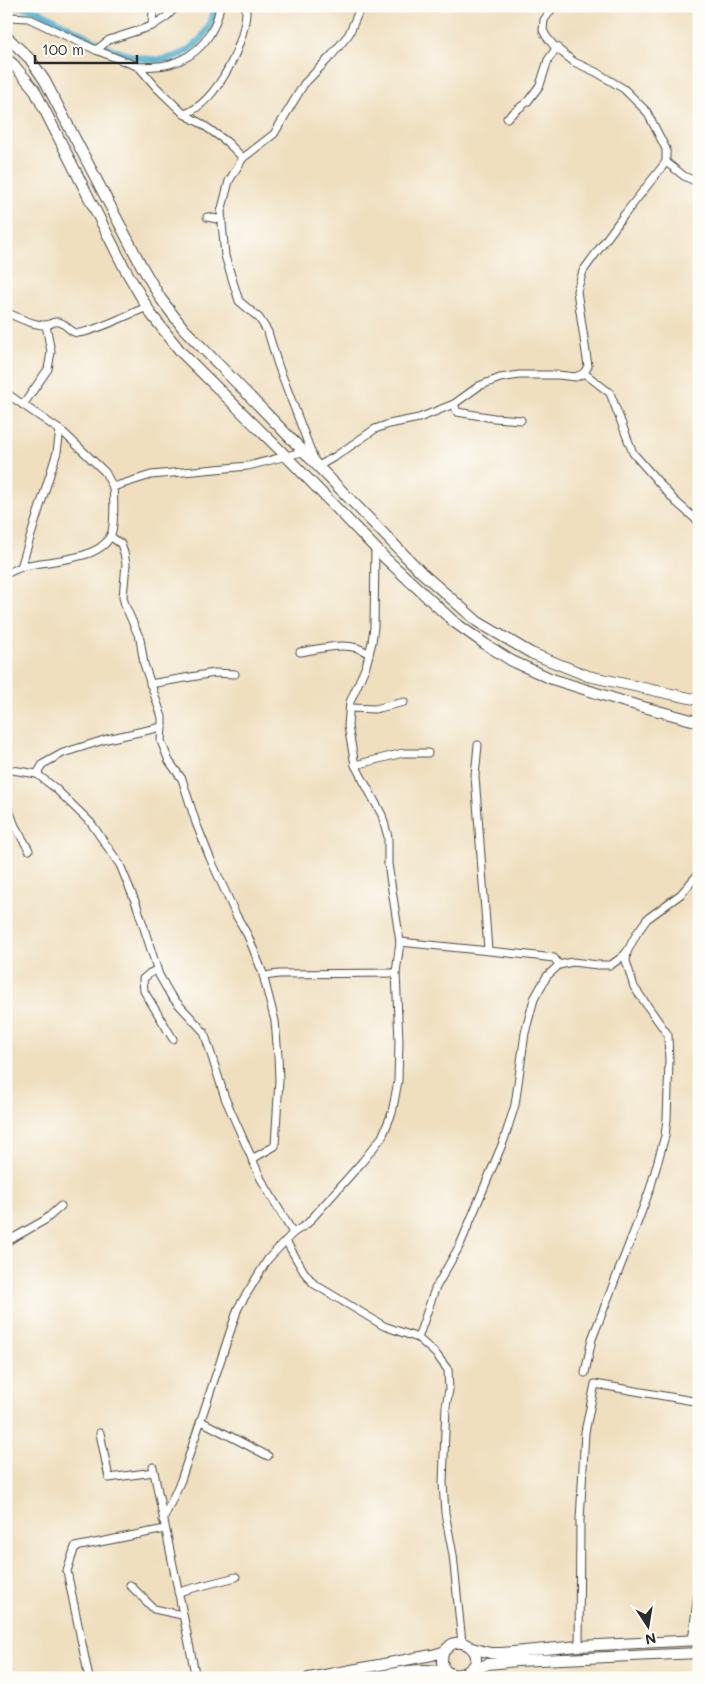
<svg xmlns="http://www.w3.org/2000/svg" width="705" height="1684" font-family="Mali,sans-serif">
<rect width="100%" height="100%" fill="#fdfcf7"/>
<filter id="ink" filterUnits="userSpaceOnUse"><feTurbulence type="fractalNoise" baseFrequency=".02" numOctaves="2"/><feDisplacementMap in="SourceGraphic" scale="10" xChannelSelector="R" yChannelSelector="G"/><feConvolveMatrix kernelMatrix="1 2 1 2 8 2 1 2 1" color-interpolation-filters="sRGB"/></filter>
<filter id="wash" filterUnits="userSpaceOnUse"><feTurbulence type="fractalNoise" baseFrequency=".0096" numOctaves="4" result="noise"/><feDisplacementMap in="SourceGraphic" scale="20" xChannelSelector="R" yChannelSelector="G"/><feGaussianBlur stdDeviation="1.12" result="paint"/><feColorMatrix in="noise" values="0 0 0 0 0 0 0 0 0 0 0 0 0 0 0 0 0 1.4 0 .05"/><feComposite in="paint" operator="in"/></filter>
<g filter="url(#wash)">
<rect width="100%" height="100%" fill="#efdfbf"/>
<g fill="none" stroke-linecap="round" stroke-linejoin="round">
<!-- canal -->
<g stroke="#51b0d0" stroke-width="7">
<path d="M17,6C32,7 46,15 59,22C96,41 152,79 191,48C205,37 213,24 215,6"/>
<path d="M6,8L12,6"/>
</g>
</g>
</g>
<g filter="url(#ink)">
<g fill="none" stroke-linecap="round" stroke-linejoin="round">
<!-- street casing -->
<g stroke="#484641" stroke-width="9">
<g id="street">
<path d="M151,6L153,12L152,26"/>
<path d="M361,6L349,34L332,55L304,84L274,134L243,158L229,181L221,212L225,256L239,301L259,318L268,332L278,365L317,467L336,456L375,429L389,424L419,418L454,404L479,386L500,378L519,375H558L576,377L584,373L588,366L577,291L583,271L624,215L666,162V149L647,112L624,89L596,72L574,62L554,46L546,36L543,30L544,20L554,6"/>
<path d="M6,18L10,17L28,18L96,50L139,67L156,87L184,114L202,124L227,142L243,158"/>
<path d="M96,50L109,40L152,26L166,17L177,6"/>
<path d="M139,67C149,66 160,67 170,64C198,56 215,35 220,6"/>
<path d="M184,114C217,104 248,39 246,6"/>
<path d="M507,118L528,101L540,85L548,60L557,47"/>
<path d="M666,162L684,176L699,183"/>
<path d="M207,217L222,220"/>
<path d="M6,312C16,317 36,326 47,325C51,324 54,321 58,322C66,322 69,333 78,333C92,333 132,313 147,307"/>
<path d="M584,373L610,393L633,453L675,501L699,522"/>
<path d="M6,393L64,433L105,472L113,487L151,475L248,466L302,452"/>
<path d="M454,404L457,412L494,418L521,420"/>
<path d="M23,405L48,369L51,352L46,325"/>
<path d="M21,567L57,452L60,430"/>
<path d="M6,574C12,571 18,568 24,566C48,560 97,561 110,537C115,528 114,498 113,487"/>
<path d="M300,652C321,649 350,639 369,654"/>
<path d="M150,684L214,673L235,674"/>
<path d="M350,708L375,709L404,702"/>
<path d="M162,727L161,741L169,761L182,779L196,823L210,858L236,915L248,936L262,971L275,1021L278,1056L279,1080L275,1146L252,1159"/>
<path d="M478,745L475,776L488,950"/>
<path d="M355,765L403,753H428"/>
<path d="M6,769L37,774L55,788L91,823L120,865L137,906L159,975L171,996L204,1032L225,1098L261,1179L293,1233"/>
<path d="M37,774L43,764L63,753L107,739L162,727V717L144,664L140,639L125,605L123,597L126,564L124,553L121,544L110,536"/>
<path d="M6,802L15,826L29,850"/>
<path d="M400,942L528,955L554,958L559,965"/>
<path d="M157,970L150,973L143,979L144,991L173,1039"/>
<path d="M264,976L279,974L396,973"/>
<path d="M286,1241L304,1272L314,1284L384,1326L418,1338L436,1354L448,1370L449,1390L446,1406L443,1483L445,1513L453,1555L462,1643"/>
<path d="M6,1242L45,1220L61,1206"/>
<path d="M418,1338L435,1289L460,1245L504,1140L515,1105L525,1033L534,999L547,976L559,965L572,962L598,965H611L622,957L627,952L637,933L647,919L681,894L699,873"/>
<path d="M585,1373L592,1339L635,1229L650,1189L665,1136L667,1119L669,1061L668,1035L634,987L626,961L627,952"/>
<path d="M201,1421L268,1456"/>
<path d="M100,1433L109,1478L154,1472"/>
<path d="M153,1467L196,1678"/>
<path d="M163,1520L181,1480L238,1308L268,1259L293,1233L307,1224L362,1162L382,1137L392,1113L398,1081L399,1041L396,973L400,942L388,864V837L382,815L355,765L348,726L350,702L366,666L372,642L374,627L375,547"/>
<path d="M130,1585L154,1609L182,1615"/>
<path d="M178,1592L236,1577"/>
<path d="M692,1641L699,1585"/>
<path d="M579,1646L580,1520L585,1432L595,1384L699,1402"/>
<path d="M89,1678L67,1571L75,1547L165,1529"/>
</g>
</g>
<!-- secondary casing -->
<g stroke="#484641" stroke-width="12">
<g id="secondary">
<path d="M6,36L30,59L45,81L141,265L161,299L183,328L422,573L478,622L531,653L588,676L699,700"/>
<path d="M6,59L13,64L34,89L125,269L151,314L181,352L280,450L385,558L454,622L485,644L512,661L552,679L625,702L699,722"/>
<path d="M472,1648L490,1653H502L579,1646L699,1640"/>
<path d="M473,1670L488,1664L517,1661L699,1653"/>
<path d="M309,1678L432,1655C435,1654 440,1653 443,1652C448,1649 449,1644 455,1643C461,1642 466,1643 470,1647C489,1663 459,1684 445,1670C441,1664 441,1658 444,1651"/>
<path d="M371,1678C396,1673 421,1666 447,1673"/>
</g>
</g>
<!-- street -->
<use href="#street" stroke="#fff" stroke-width="7"/>
<!-- secondary -->
<use href="#secondary" stroke="#fff" stroke-width="10"/>
</g>
</g>
<!-- margin -->
<rect width="705" height="1684" fill="none" stroke="#fdfcf7" stroke-width="25"/>
<!-- north arrow -->
<g transform="translate(648 1626) rotate(168)" stroke="#fdfcf7" stroke-width="4" paint-order="stroke">
<path d="M0-4L9 19L0 12L-9 19Z" fill="#2b2b2b"/>
<text y="-8" font-size="14" font-weight="bold" text-anchor="middle" fill="#2b2b2b">N</text>
</g>
<!-- scale -->
<path d="M35 55v8h102v-8" fill="none" stroke="#2b2b2b" stroke-width="2.5"/>
<text x="42" y="55" font-size="15" fill="#2b2b2b" stroke="#fdfcf7" stroke-width="4" paint-order="stroke">100 m</text>
</svg>
